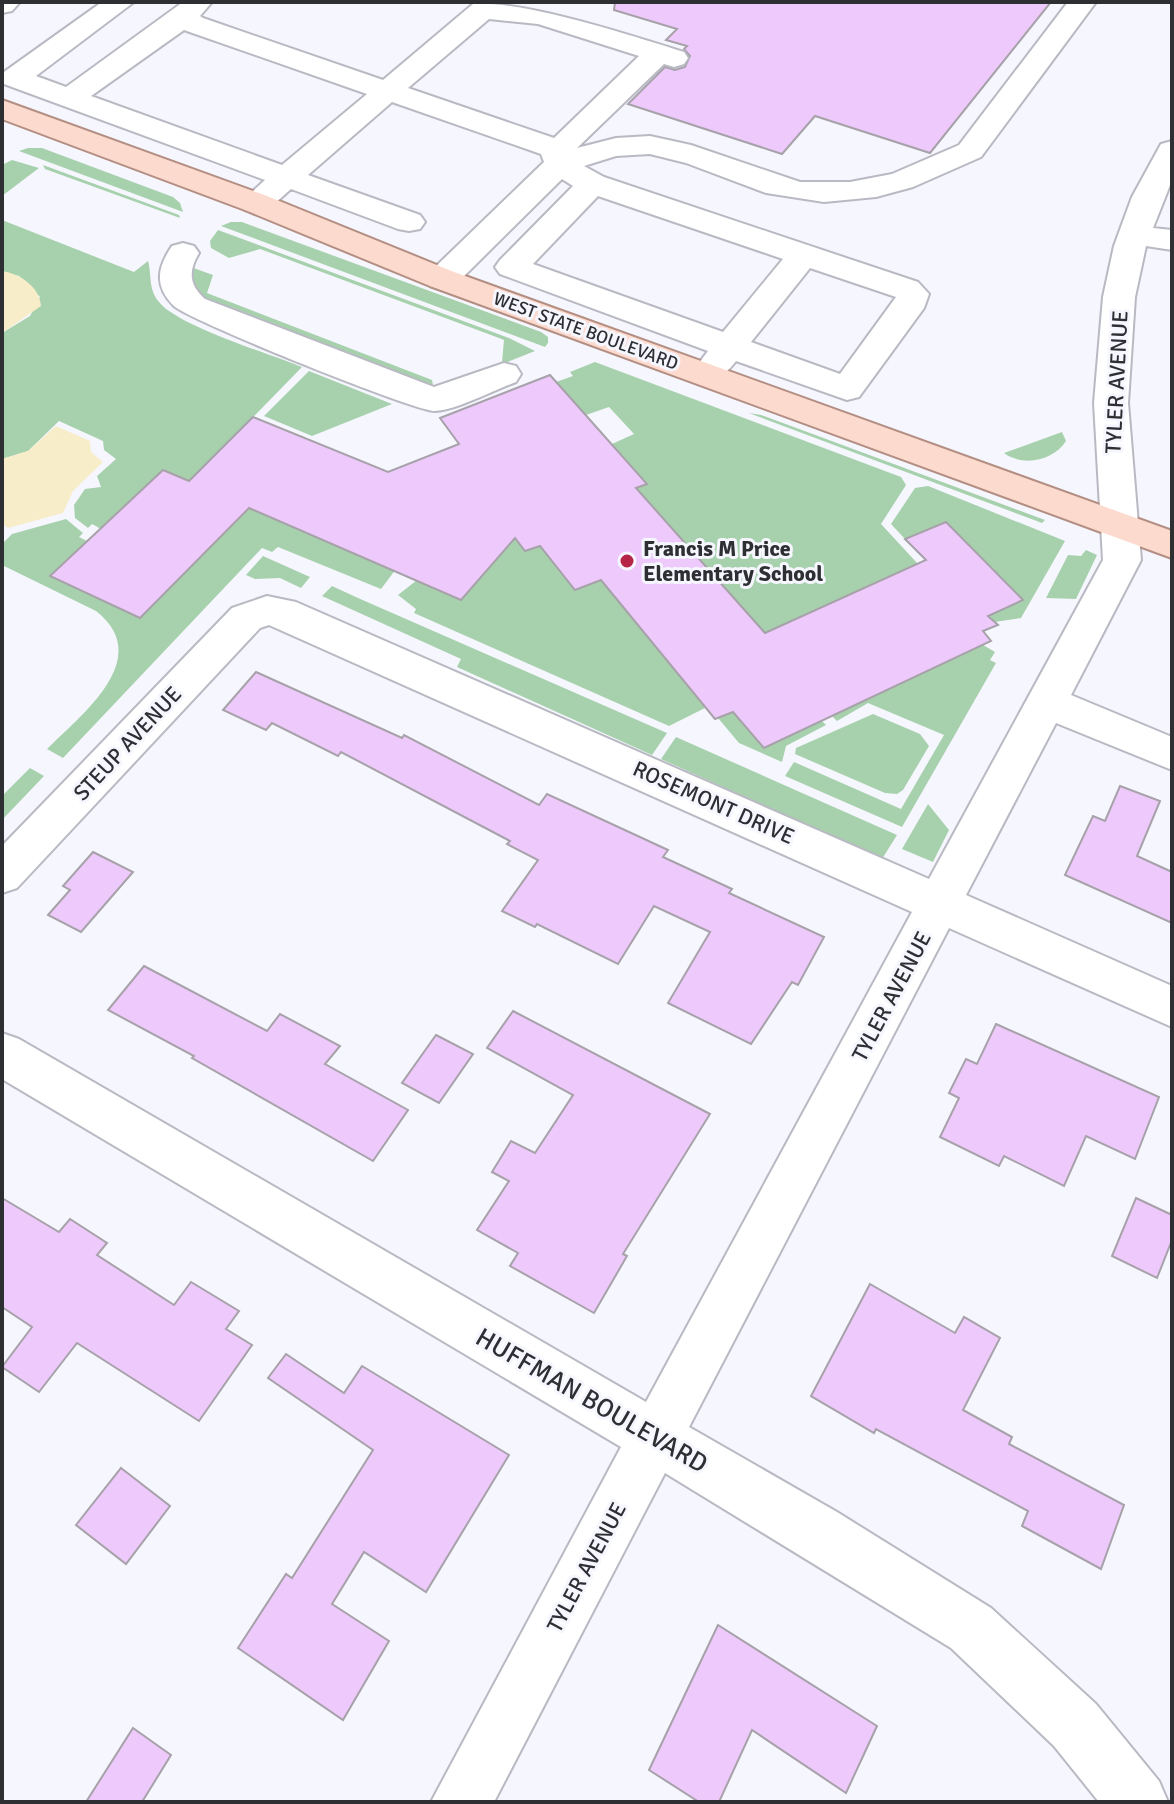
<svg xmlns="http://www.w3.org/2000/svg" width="1174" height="1804" font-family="Signika,sans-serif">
<rect width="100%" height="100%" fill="#f6f6fe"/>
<!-- green -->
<g fill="#a7d1ad">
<path d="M28,148H42L173,197L180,203L183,212L19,151Z"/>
<path d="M12,160L39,168L2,196V165Z"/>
<path d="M43,165L179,215L180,218L45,169Z"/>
<path d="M2,220L134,272L148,261C152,275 148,289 159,302C178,326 270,354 302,367L218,453L197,485L163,470L101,529L92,524L88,528L75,518L74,505L85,489L101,487L97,476L116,459L104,450L103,441L59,421L28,451L2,459V333L30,316L40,297L19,276L2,271Z"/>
<path d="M231,222H242L541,332L548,337V343L545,347L221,226Z"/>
<path d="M218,230L509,338L535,351L505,363L502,362L504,340L499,338L260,249L229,258L211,248L210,241Z"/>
<path d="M188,266L213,275L207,293L432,380L433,385L430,387L198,298L183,269Z"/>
<path d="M595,362L901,477L906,485L881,524L918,564L765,633L636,488L647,483L612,444L634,434L609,407L586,415L556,382L573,376L570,372Z"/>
<path d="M309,371L392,404L312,436L264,416Z"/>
<path d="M749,413L761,415L1045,520L1042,523Z"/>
<path d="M1062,432L1066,441C1053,461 1023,467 1004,453Z"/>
<path d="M928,486L1065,541L1021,618L995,622L989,615L1023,600L947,522L905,539L891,524L915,488Z"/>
<path d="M249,508L396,569L381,589L278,547L272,552L262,548L63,758L47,749C81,715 156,658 96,611L2,565V544L12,534L66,519L83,533L79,537L87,541L51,576L140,617Z"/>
<path d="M515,538L525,551L540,546L575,590L601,580L705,708L669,726L414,613L416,609L398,595L417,580L461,600Z"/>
<path d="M1086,550L1097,555L1076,599L1046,598L1068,555L1081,556Z"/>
<path d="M263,556L310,577L301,588L280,578L255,579L246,575Z"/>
<path d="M332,586L358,598L667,733L652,755L457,667L461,659L322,596Z"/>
<path d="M983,645L995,652L990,660L996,663L902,827L785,776L794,762L901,809L944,735L868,703L837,721L832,716Z"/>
<path d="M731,710L764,748L822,721L826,725L786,746L782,762L739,743L718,718Z"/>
<path d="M873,714L920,734L929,746L903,790L897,794L885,793L795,754L796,748Z"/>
<path d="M676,737L897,835L882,859L661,759Z"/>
<path d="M30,768L44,776L2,820V796Z"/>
<path d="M928,804L949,830L933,862L902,849Z"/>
</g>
<!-- sand -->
<g fill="#f7edc8">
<path d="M2,271C20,274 39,286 41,306L2,333Z"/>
<path d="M56,426L90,441L91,452L103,462L73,491L63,513L8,528L2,524V459L28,451Z"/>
</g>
<!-- building -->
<g fill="#edcafb" stroke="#a7a1a9" stroke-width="2">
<path d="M615,2H1051L930,153L815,116L782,154L628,104L665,67L675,70L685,67L690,56L684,49L687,46L666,40L677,29L614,10Z"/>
<path d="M550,375L647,484L636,488L765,633L926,560L905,539L946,522L1023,600L988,616L998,625L983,631L991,641L764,748L733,712L715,719L601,580L575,590L540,546L525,551L515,538L461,600L249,508L140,618L50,576L163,470L189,481L253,417L388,472L459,444L440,418Z"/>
<path d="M256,672L402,738L404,735L539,805L547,794L668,850L663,857L732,889L729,893L824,937L798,985L792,982L751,1044L668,1003L710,932L654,906L618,964L537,924L535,927L502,911L538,860L507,844L510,841L341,752L338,756L272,723L266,730L223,710Z"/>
<path d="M1120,786L1160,801L1137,856L1172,872V923L1065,875L1093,816L1105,821Z"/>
<path d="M93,852L133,872L81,932L48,915L70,890L63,886Z"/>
<path d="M144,966L267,1031L280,1014L340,1046L325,1064L408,1110L373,1161L192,1058L194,1056L108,1010Z"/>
<path d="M513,1011L710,1114L623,1254L627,1256L594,1313L510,1266L518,1253L477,1230L509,1181L492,1172L511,1141L535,1153L573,1095L487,1048Z"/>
<path d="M996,1024L1159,1097L1135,1159L1086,1136L1064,1186L1004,1156L999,1166L940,1137L959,1098L949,1093L966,1059L977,1064Z"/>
<path d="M436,1035L473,1054L439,1103L402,1083Z"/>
<path d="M2,1198L59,1232L70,1219L107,1243L97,1255L174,1305L191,1282L239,1311L226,1329L252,1345L199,1421L77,1343L39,1392L2,1367L32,1327L2,1307Z"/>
<path d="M1136,1198L1172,1215V1240L1157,1278L1112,1256Z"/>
<path d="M870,1284L955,1333L964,1317L1000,1338L963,1410L1012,1437L1009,1444L1124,1505L1101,1569L1022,1526L1028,1511L876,1429L874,1433L811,1396Z"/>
<path d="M286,1354L344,1393L362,1366L509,1455L426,1592L364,1552L332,1604L389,1641L343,1720L238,1648L286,1574L292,1578L373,1450L268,1378Z"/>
<path d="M121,1468L170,1506L126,1564L76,1525Z"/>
<path d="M718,1625L877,1726L846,1793L752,1730L719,1802H699L649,1770Z"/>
<path d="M133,1728L171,1755L142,1802H86Z"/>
</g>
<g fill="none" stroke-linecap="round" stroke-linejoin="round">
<!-- minor casing -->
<g stroke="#b9b9c3" stroke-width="4">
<g id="minor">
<path d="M2,2H20L12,11L2,13Z"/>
<path d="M102,2H134L36,76L66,87L183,2H212L200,16L203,18L383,80L473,4C523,0 633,36 684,52L688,58L684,64L674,67L664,64L577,148L616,138L650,136L691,145L800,182H850L892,174L959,145L1068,2H1096L981,157L913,187L876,197L824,202L766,193L686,163L650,154L616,156L584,166L604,177L918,282L929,294L924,308L859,397L847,400L736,361C725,375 719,380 701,375L696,367L708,351L500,274L495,267L500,260L573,186L562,179L454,286L442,289L430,286L426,279L430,272L544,162L541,154L392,102L308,175L420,215L425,222L420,229L409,231L398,229L291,189C276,202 266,215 245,210L240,203L265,180L4,84V72ZM489,19L538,24L639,56L554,138L408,88ZM184,30L367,94L282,165L91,96ZM598,196L783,259L723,332L533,264ZM810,268L896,297L840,374L751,342Z"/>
<path d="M1172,141V180L1153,228L1172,230V250L1146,246L1135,297L1128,403L1141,560L1071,695L1172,737V770L1056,723L966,895L1172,986V1027L949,928L689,1427L837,1512L991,1608L1096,1704L1159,1781L1168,1802H1099L1054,1746L951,1648L665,1473L494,1802H431L621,1447L2,1079V1033L19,1039L646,1402L912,912L269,625L260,628L17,888L2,893V846L232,608L267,596L296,602L929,879L1103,560L1094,403L1103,297L1114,246L1132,197L1161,144Z"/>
<path d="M183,243L194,246L199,253C188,271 189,285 205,299L434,387L504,363L516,366L521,374L516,382C494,390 457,410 435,411C416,412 186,319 174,306C154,286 157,268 172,246Z"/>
</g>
</g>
<!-- major casing -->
<g stroke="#b38e83" stroke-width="4">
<path id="major" d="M2,100L267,196L454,272L1172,531V558L430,286L245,210L2,119Z"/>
</g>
<!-- minor -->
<use href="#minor" fill="#fff" fill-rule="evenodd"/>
<!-- major -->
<use href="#major" fill="#fddace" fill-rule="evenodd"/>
</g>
<!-- markers -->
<circle fill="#b72546" stroke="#f6f6fe" stroke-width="3" cx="627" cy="561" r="8"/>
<g text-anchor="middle" stroke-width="6" stroke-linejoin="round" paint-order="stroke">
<!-- far-street labels -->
<g font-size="18" fill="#2e2f32" stroke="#f6f6fe">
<text transform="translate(586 331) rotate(20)" y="6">WEST STATE BOULEVARD</text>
</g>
<!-- street labels -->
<g font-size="22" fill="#2e2f32" stroke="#f6f6fe">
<text transform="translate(1116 382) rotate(-87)" y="8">TYLER AVENUE</text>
<text transform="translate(127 743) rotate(-47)" y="8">STEUP AVENUE</text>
<text transform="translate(714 802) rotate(24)" y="8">ROSEMONT DRIVE</text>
<text transform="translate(891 996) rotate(-62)" y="8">TYLER AVENUE</text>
<text transform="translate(586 1567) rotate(-62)" y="8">TYLER AVENUE</text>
</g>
<!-- poi labels -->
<g font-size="22" font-weight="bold" fill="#2e2f32" stroke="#f6f6fe" text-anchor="start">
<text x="643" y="556">Francis M Price<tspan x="643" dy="25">Elementary School</tspan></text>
</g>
<!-- near-street labels -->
<g font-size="26" fill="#2e2f32" stroke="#f6f6fe">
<text transform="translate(592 1400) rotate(30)" y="9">HUFFMAN BOULEVARD</text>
</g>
</g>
<!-- border -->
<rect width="1174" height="1804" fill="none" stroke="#2e2f32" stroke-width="8"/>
</svg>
